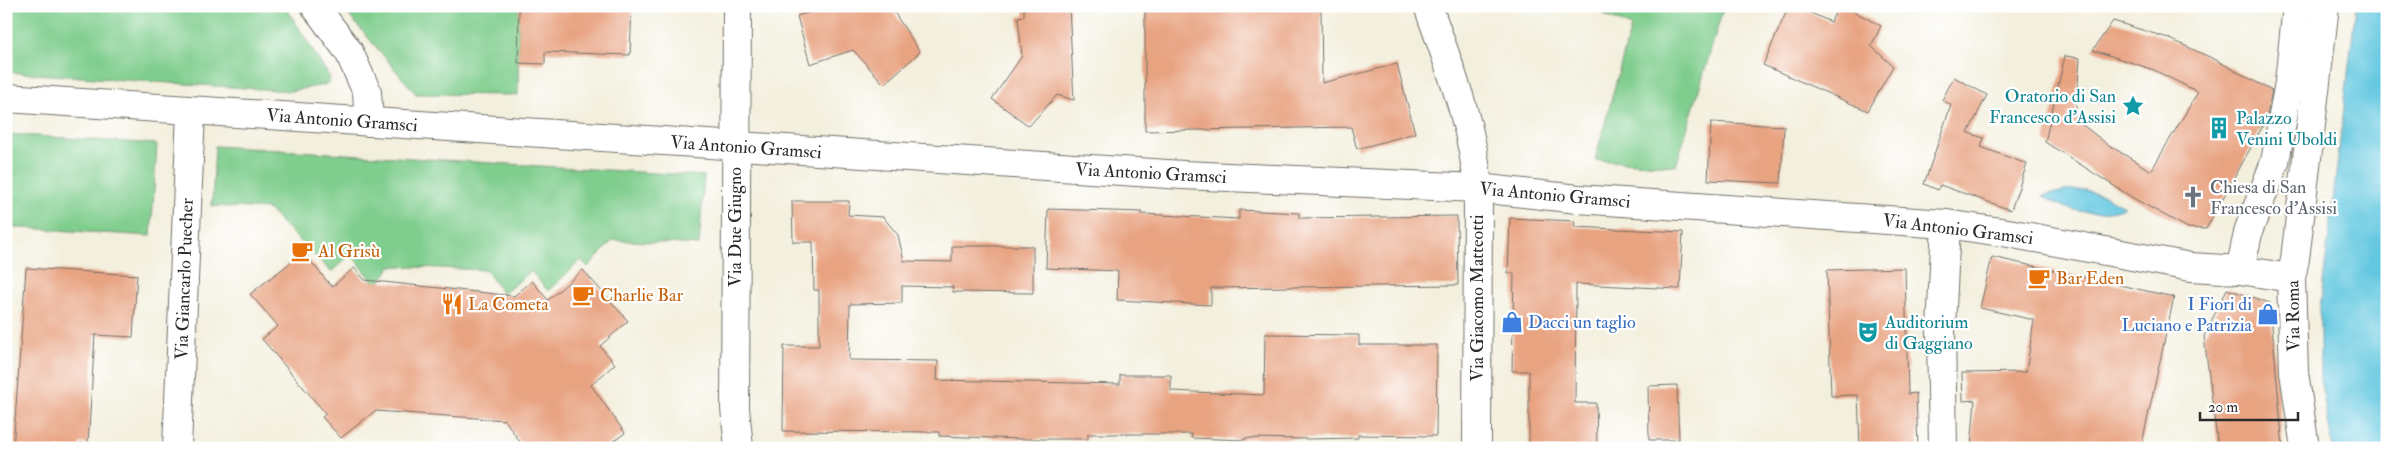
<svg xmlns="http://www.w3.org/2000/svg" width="2393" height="454" font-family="'IM FELL Double Pica',serif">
<rect width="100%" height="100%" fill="#fff"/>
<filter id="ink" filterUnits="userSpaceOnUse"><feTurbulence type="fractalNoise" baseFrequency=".02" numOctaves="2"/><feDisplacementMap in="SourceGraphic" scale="10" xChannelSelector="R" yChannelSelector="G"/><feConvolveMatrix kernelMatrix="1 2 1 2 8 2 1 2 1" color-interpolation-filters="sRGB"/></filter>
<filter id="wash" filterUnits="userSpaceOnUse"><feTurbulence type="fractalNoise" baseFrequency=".0096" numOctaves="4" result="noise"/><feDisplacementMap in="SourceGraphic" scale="20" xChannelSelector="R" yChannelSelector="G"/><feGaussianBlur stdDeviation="1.12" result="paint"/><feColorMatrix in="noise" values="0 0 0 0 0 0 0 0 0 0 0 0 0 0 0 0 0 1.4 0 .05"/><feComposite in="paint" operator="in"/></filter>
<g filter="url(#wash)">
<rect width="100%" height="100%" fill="#f3efdd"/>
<!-- green -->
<g fill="#80ce8e" stroke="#567c5c">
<path d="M6,6H285L330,78L329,82L324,85L290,91L6,72Z"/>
<path d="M341,6H519L518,95L416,94Z"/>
<path d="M1606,6H1724L1676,166L1595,160L1631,27L1604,15Z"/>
<path d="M6,134L157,144L151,236L6,227Z"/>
<path d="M215,146L704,176L699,245L613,240L588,267L581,260L548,291L531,271L503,294L486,270L391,266L377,286L351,254L331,272L268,209L212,206Z"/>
</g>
<!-- water -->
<g fill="#62c7e0" stroke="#467986">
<path d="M2356,6H2387V448H2333L2320,379V309Z"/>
<path d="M2085,190L2106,196L2125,207C2095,217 2069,213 2043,196L2064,191Z"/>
</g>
<g id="blocks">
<!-- building -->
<g fill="#e8a381">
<path d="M519,6H632L630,55L545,52V64L518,63Z"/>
<path d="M832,6H890L920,52L884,84L853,50L810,64L797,16Z"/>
<path d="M1024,6H1069L1074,100L1057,95L1029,126L992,99L1022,56L1018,17L1024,16Z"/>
<path d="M1145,6H1321L1322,83L1397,64L1415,133L1357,149L1351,127L1145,131Z"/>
<path d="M1789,6H1795L1831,22L1838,6H1844L1881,26L1871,46L1893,66L1868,111L1763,65Z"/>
<path d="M2113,21L2168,38L2216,60L2272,91L2266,120L2206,229L2188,228L2133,198L2045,142L2065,56L2080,58L2075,119L2107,144L2151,171L2198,92L2154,70L2093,50Z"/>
<path d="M1954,77L1987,95L1968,133L1984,138L1981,147L2027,164L2011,210L1940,185L1938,190L1924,184L1951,105L1942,100Z"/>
<path d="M1711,122L1784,126L1781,183L1708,180Z"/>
<path d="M792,201H849L848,215L883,217L898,235L904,261L952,262V246H1033V293L953,292V287L902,286V303L850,304L849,360L938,361L937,380L1120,384V375H1171V391L1264,395L1265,334L1359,335V345H1437L1436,436L1358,435V438L1307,439L1245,438V440L1191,438L1192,434H1088V439H1021L939,436V432L783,431L784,346H819V290H814L813,242H793Z"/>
<path d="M1048,209L1142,212V214L1239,219V210L1299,213V218L1457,216L1458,285L1211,288V305L1117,300L1118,271L1046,268Z"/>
<path d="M1510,218L1575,221L1574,227L1683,232L1680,289L1576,284L1575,403H1596L1597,448H1529V371H1512L1514,273H1508Z"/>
<path d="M302,251L332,287L354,268L365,280L514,296L532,281L548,300L583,270L628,321L600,346L615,364L591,385L625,433L604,448H524L505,420L375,411L341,438L322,417L326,414L262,339L278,326L250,294L290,263Z"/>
<path d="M1992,257L2174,297L2141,448H1971L1975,400L1963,401L1962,373L2026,372L2034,320L1980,308Z"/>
<path d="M26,268L137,275L133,337L95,335L88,444L80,443V448H13Z"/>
<path d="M1905,268L1908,394L1916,393L1918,448H1860L1858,395L1831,396L1827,270Z"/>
<path d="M2227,289L2270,303L2283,448H2218L2204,336Z"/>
<path d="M1677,385L1679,440H1649L1648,386Z"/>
</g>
</g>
</g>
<g filter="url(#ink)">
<use href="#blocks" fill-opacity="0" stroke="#717069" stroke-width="1"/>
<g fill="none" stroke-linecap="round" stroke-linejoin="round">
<!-- minor casing -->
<g stroke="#717069" stroke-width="30">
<g id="minor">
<path d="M315,6L349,52L367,92L369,122"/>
<path d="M737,6L735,408L739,448"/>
<path d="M6,98L1183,175L1478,188L1477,448"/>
<path d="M177,448L191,111"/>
<path d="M1943,448L1941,330L1946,224"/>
</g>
</g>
<!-- tertiary casing -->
<g stroke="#717069" stroke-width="30">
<g id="tertiary">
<path d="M1428,6C1449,66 1473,125 1478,188L1578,199L1946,224L2008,233L2191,267L2240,270L2291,278"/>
<path d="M2240,270L2249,229L2275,162L2289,82L2297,6"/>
<path d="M2305,448L2294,372L2291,278L2295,259L2325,6"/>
</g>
</g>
<!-- minor -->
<use href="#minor" stroke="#fff" stroke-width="28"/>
<!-- tertiary -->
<use href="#tertiary" stroke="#fff" stroke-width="28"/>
</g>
</g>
<!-- icons -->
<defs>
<g id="sight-bare" transform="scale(1.725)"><path d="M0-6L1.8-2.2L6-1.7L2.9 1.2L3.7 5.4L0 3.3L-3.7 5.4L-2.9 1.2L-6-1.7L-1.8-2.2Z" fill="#0f9aa8" stroke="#fff" stroke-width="2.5" paint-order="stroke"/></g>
<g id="building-bare" transform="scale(1.725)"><path d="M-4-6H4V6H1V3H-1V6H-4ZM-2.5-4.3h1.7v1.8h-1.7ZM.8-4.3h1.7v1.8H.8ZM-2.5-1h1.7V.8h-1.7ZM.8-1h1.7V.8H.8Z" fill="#0f9aa8" stroke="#fff" stroke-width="2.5" paint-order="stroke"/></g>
<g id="church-bare" transform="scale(1.725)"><path d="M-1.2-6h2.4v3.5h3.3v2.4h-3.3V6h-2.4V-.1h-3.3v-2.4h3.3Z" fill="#6b7280" stroke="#fff" stroke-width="2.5" paint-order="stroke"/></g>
<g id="cafe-bare" transform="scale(1.725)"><path d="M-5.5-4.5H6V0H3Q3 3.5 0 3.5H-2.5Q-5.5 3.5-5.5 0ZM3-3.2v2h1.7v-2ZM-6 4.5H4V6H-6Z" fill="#e8710a" stroke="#fff" stroke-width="2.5" paint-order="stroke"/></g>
<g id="restaurant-bare" transform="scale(1.725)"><path d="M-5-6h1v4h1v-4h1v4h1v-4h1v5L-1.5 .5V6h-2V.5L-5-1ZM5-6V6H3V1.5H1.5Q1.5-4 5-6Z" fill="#e8710a" stroke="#fff" stroke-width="2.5" paint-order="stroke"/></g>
<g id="shop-bare" transform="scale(1.725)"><path d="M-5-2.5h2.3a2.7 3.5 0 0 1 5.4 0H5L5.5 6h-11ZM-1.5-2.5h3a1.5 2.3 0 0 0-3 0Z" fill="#3f7fe0" stroke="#fff" stroke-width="2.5" paint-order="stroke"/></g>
<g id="theatre-bare" transform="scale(1.725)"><path d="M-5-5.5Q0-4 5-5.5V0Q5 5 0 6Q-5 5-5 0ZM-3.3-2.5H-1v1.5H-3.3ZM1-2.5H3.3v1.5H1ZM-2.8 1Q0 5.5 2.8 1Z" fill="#0f9aa8" stroke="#fff" stroke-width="2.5" paint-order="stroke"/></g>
</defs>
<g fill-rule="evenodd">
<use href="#sight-bare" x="2133" y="106"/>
<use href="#building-bare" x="2219" y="128"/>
<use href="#church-bare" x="2193" y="197"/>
<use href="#cafe-bare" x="302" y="251"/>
<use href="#cafe-bare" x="2039" y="278"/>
<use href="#cafe-bare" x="583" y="295"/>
<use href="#restaurant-bare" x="452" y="304"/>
<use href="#shop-bare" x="2268" y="314"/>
<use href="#shop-bare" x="1512" y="322"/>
<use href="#theatre-bare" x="1868" y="332"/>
</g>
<g text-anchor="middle" stroke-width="4.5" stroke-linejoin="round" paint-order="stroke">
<!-- culture labels -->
<g font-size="18" fill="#0d838f" stroke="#fff" text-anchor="start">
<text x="2116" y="102" text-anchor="end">Oratorio di San<tspan x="2116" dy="21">Francesco d'Assisi</tspan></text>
<text x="2236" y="124">Palazzo<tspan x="2236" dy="21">Venini Uboldi</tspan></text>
<text x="1885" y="328">Auditorium<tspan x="1885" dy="21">di Gaggiano</tspan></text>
</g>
<!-- street labels -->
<g font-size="18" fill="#2b2b2b" stroke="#fff">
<text transform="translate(342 120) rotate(4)" y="6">Via Antonio Gramsci</text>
<text transform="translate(746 147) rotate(4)" y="6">Via Antonio Gramsci</text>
<text transform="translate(1151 173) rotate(3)" y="6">Via Antonio Gramsci</text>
<text transform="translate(1555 195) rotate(5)" y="6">Via Antonio Gramsci</text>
<text transform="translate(735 227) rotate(-90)" y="6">Via Due Giugno</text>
<text transform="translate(1958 229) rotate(7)" y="6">Via Antonio Gramsci</text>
<text transform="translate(184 279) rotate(-88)" y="6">Via Giancarlo Puecher</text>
<text transform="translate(1477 298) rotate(-90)" y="6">Via Giacomo Matteotti</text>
<text transform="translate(2293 316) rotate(-91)" y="6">Via Roma</text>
</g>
<!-- worship labels -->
<g font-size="18" fill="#5b616d" stroke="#fff" text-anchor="start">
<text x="2210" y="193">Chiesa di San<tspan x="2210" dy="21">Francesco d'Assisi</tspan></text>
</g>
<!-- food labels -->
<g font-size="18" fill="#c56008" stroke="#fff" text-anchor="start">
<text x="318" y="257">Al Grisù</text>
<text x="2056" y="284">Bar Eden</text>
<text x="600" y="301">Charlie Bar</text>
<text x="468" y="310">La Cometa</text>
</g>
<!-- shop labels -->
<g font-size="18" fill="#366cbe" stroke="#fff" text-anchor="end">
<text x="2252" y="310">I Fiori di<tspan x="2252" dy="21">Luciano e Patrizia</tspan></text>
<text x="1528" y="328" text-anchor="start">Dacci un taglio</text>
</g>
</g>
<!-- margin -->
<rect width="2393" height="454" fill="none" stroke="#fff" stroke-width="25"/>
<!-- scale -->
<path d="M2200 412v8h98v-8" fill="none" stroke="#2b2b2b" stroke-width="2.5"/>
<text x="2208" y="412" font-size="15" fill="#2b2b2b" stroke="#ffffff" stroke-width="4" paint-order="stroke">20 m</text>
</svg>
